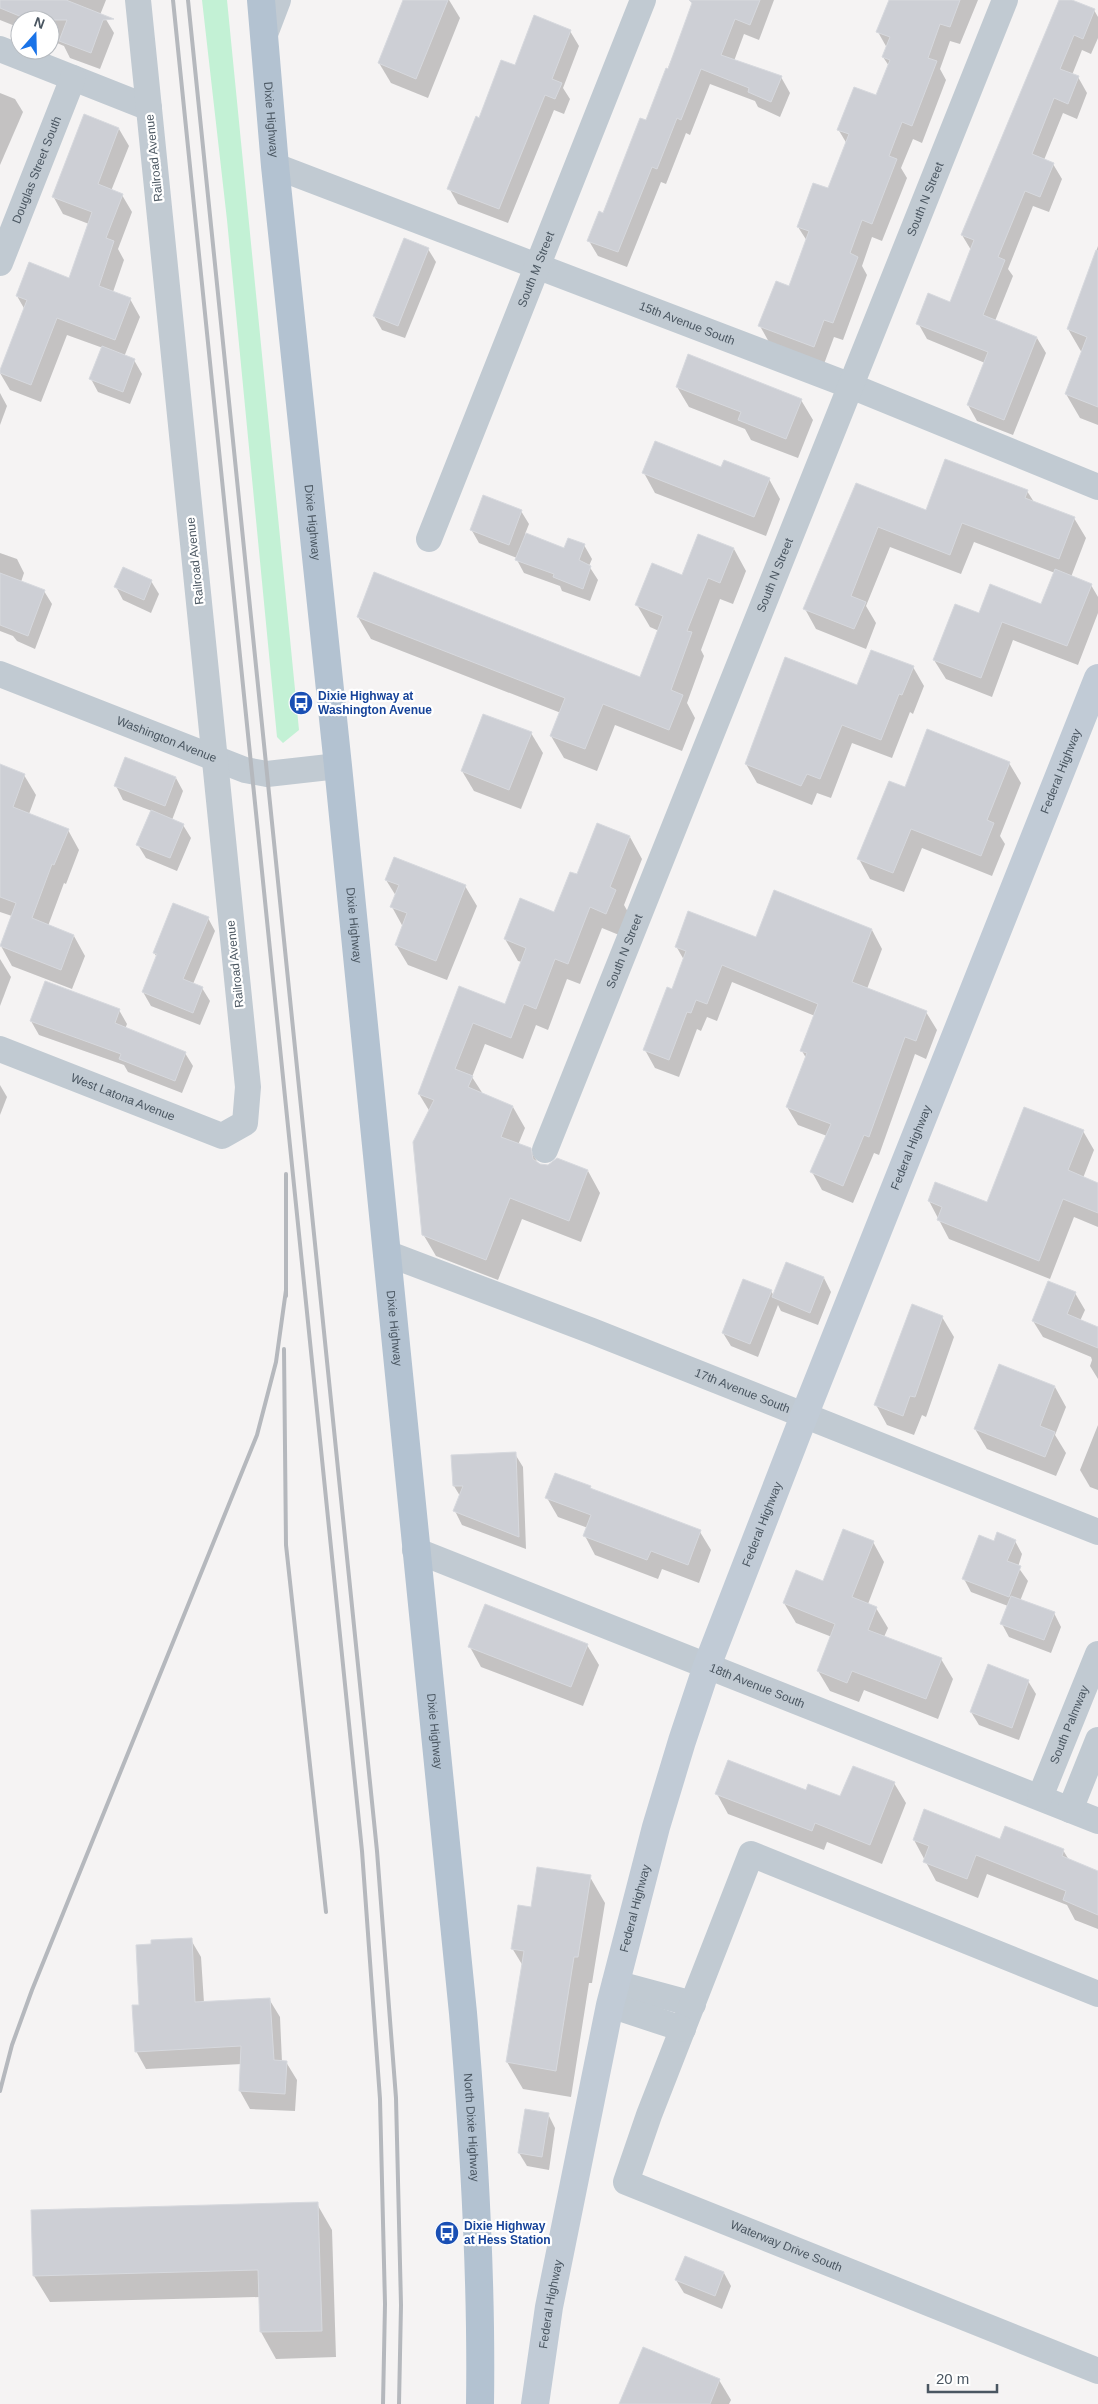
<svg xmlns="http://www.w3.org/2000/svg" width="1098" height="2404" font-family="Helvetica,sans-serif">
<rect width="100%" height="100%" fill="#f5f3f3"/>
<!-- green -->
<path fill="#c3f1d5" d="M202,0H227L299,730L283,743L277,737L227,220Z"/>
<!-- shadow -->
<g fill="#0003">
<path d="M0,0H106L100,15L104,16L114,33L100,69L70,58L64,46L50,40V20H20V28L0,20Z"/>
<path d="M405,0H449L460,18L428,98L391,83L379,63Z"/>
<path d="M696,0H774L759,40L744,34L734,61L781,77L790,93L780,117L758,107L755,101L710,84L690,135L686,133L666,184L661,182L627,267L598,256L589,241L604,215L646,121Z"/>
<path d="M890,0H978L960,44L950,41L940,69L946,80L922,143L913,139L901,168L907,178L882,241L872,237L862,266L867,275L843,340L834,337L824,364L770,344L760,326L789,288L807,241L798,227L829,190L847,144L838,129L877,97L889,66L883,57L887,48L878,32Z"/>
<path d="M1060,0H1069L1094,10L1098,17V38L1091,54L1082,50L1072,75L1078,77L1087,93L1077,119L1063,113L1044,160L1053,164L1062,179L1049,212L1033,206L1008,269L1013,276L995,321L1037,338L1046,353L1013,435L977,421L968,405L985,363L927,339L918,323L951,303L971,250L962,235Z"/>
<path d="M570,31L579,46L563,88L570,99L564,114L554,110L508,223L458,204L449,188L480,119L515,66Z"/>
<path d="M0,93L15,99L23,112L0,165Z"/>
<path d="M119,129L129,146L111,191L122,195L132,212L118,249L124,260L113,292L130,299L140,317L124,357L134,360L142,374L130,404L98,392L91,379L103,348L67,335L41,402L10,390L0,373L25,310L17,296L70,279L89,224L63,214L53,196Z"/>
<path d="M1098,246V425L1080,418L1066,394L1082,353L1068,329Z"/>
<path d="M428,249L436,262L405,338L382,330L374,316Z"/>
<path d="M677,387L801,400L813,420L798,458L751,440L745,429L689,407Z"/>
<path d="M0,393L7,406L0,425Z"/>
<path d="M722,469L769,479L780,499L766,536L655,493L644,473Z"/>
<path d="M857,485L927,511L1027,491L1034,502L1074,518L1086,538L1071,577L1091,585L1098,597V613L1078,665L1013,640L992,697L946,679L934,660L980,615L1042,605L1055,573L974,542L961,574L890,547L866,606L876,623L866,649L816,629L805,609Z"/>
<path d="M521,511L529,524L525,534L565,549L584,545L592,559L589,566L598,580L590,601L562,591L560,586L524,573L517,560V558L479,543L471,529Z"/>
<path d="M699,535L734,549L746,571L733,604L720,599L701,650L704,656L687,703L695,718L682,751L615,725L597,771L564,758L551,736L561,713L371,639L358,617L641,679L659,631L650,627L637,605L683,577Z"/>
<path d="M0,553L17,559L24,573L21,582L44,591L52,604L35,649L17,641L13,636L0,631Z"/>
<path d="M151,581L159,594L151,613L123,600L116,587Z"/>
<path d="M913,667L924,686L913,714L910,712L892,758L852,743L831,798L817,793L812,805L757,783L746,764L858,686Z"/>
<path d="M531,733L543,753L521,809L474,791L462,771Z"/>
<path d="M1009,763L1021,783L1000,836L1005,844L992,876L922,848L904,892L870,879L859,859L905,789Z"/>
<path d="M0,765L24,775L36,795L29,814L68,830L79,850L66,884L64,883L48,926L74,936L85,956L72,989L12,966L1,946L12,916L0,912Z"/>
<path d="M176,778L183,791L172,820L183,825L191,838L177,871L146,858L138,845L152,811L123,800L116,786Z"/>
<path d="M630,837L642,859L624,905L628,912L619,935L602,928L580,984L567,979L548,1030L536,1025L523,1059L485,1044L472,1077L483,1094L513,1107L525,1128L518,1145L530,1149L539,1165L548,1166L557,1160L588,1171L600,1193L581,1242L522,1219L498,1280L436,1256L423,1234L430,1112L419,1094L459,988L506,1006L522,962L518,961L505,939L555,913L578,876Z"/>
<path d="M386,880L465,886L477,906L447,980L408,965L396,945L403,927L392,907L396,896Z"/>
<path d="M775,892L872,930L882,949L867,989L926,1012L937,1030L926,1059L915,1054L879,1155L874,1153L853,1203L822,1190L812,1172L827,1136L798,1125L787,1107L806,1058L802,1051L815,1016L732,982L717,1021L707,1017L701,1031L697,1029L679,1077L655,1068L645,1050L673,990L684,960L676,946L756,938Z"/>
<path d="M208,918L215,931L193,984L202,988L210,1001L200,1025L151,1006L143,992L157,957L154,953Z"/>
<path d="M0,959L11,977L0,1006Z"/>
<path d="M119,1010L127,1024L125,1029L185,1053L193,1066L182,1093L128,1072L124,1065L39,1035L31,1021Z"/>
<path d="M0,1085L7,1097L0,1115Z"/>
<path d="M1083,1131L1094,1150L1083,1178L1098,1184V1227L1074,1217L1050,1279L949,1239L929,1201L988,1204Z"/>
<path d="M787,1264L824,1278L831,1292L818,1325L781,1311L778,1305L758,1357L731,1346L723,1333L771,1291L774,1296Z"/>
<path d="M1075,1293L1085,1310L1080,1321L1098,1328V1379L1090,1366L1092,1360L1091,1357L1043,1337L1033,1321Z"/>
<path d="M942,1317L954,1337L926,1417L922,1415L914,1435L887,1425L876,1405Z"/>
<path d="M1055,1387L1066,1407L1055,1435L1066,1453L1056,1476L987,1449L975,1429Z"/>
<path d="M1098,1425V1490L1090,1487L1080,1470Z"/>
<path d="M515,1454L523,1467L526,1549L462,1525L455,1511L460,1496L454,1486Z"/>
<path d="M590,1487L592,1490L700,1532L711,1550L699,1583L662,1569L658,1579L595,1555L585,1536L588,1528L558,1517L547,1498Z"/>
<path d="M1015,1541L1022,1554L1018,1567L1028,1581L1020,1601L1054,1613L1061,1627L1051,1653L1009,1637L1002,1624L1008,1606L971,1592L964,1579Z"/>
<path d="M873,1542L884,1562L868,1604L876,1608L888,1628L884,1637L941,1659L953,1679L938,1719L864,1690L859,1702L830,1691L818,1671L832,1637L796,1623L784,1603L824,1582Z"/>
<path d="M587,1645L599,1665L583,1706L481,1667L470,1647Z"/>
<path d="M1028,1681L1036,1694L1019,1740L979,1725L971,1712Z"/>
<path d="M894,1783L906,1803L882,1864L827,1842L824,1850L728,1814L717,1794L807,1791L841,1798Z"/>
<path d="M914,1840H1000L1063,1850L1069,1860L1098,1872V1929L1075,1920L1067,1905L987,1874L978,1898L936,1881Z"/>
<path d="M590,1877L605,1903L592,1983H589L571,2097L523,2089L507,2062L523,1966L512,1948L532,1909Z"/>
<path d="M191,1940L201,1957L204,2003L269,1999L280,2017L282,2062H286L297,2080L295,2111L250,2109L240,2091L242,2064L146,2069L136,2051L140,2006Z"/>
<path d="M548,2114L555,2128L549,2170L527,2166L519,2153Z"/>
<path d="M317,2204L332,2230L336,2357L276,2359L261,2332L260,2297L50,2302L34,2276Z"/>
<path d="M724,2273L731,2286L722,2309L684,2293L676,2280Z"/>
<path d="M719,2380L731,2400L729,2404H621Z"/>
</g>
<!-- building -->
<g fill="#cdcfd5" stroke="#d7d9de">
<path d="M0,0H66L114,19L103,20L91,53L59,41L67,20H29L0,8Z"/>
<path d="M403,0H448L416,79L378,63Z"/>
<path d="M689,0H760L750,25L735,19L721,55L782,76L771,102L748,92L749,88L701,69L681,120L677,118L657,169L652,167L618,252L587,241L599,211L603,213L640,118L646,120L666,68L668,69L692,3Z"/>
<path d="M889,0H960L950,27L940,24L928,58L937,61L912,126L902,122L889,156L897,159L872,224L862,220L850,253L858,257L833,323L824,320L814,347L758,326L776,281L789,286L809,231L797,227L813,183L828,188L849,134L837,130L854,87L876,95L890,60L882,57L890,37L876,32Z"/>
<path d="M1059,0H1072L1095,9L1083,39L1074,35L1060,69L1079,76L1068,104L1054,98L1032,154L1054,163L1040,197L1025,191L998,257L1005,260L983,315L1037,337L1004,420L967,405L988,352L916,324L928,293L950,302L974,240L961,235Z"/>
<path d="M534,15L571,30L552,79L562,83L555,99L545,95L499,209L447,189L476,116L479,118L501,60L515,65Z"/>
<path d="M84,114L119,128L98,184L123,194L106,238L114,241L99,286L131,298L115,340L57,318L31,385L0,373V370L27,300L16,296L29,262L69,278L92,212L52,197Z"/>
<path d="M404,238L429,248L398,326L373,316Z"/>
<path d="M1096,250L1098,251V407L1065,394L1087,337L1067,329Z"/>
<path d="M102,346L135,359L123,392L89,379Z"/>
<path d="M688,354L802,399L786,439L738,420L741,412L676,387Z"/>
<path d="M655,441L721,467L724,460L770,478L754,517L642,473Z"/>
<path d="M945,459L1028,490L1025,498L1075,517L1059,559L962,523L950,555L878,527L851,596L866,602L854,629L803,609L856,483L926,510Z"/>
<path d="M483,495L522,510L509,545L470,530Z"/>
<path d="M526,533L564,548L568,538L585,544L579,560L591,566L583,589L553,577L554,574L515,560Z"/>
<path d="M698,534L734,548L720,583L708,578L687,631L692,632L671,690L683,695L669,730L603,704L585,749L550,736L565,698L357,617L374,572L640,677L663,616L635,605L652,563L682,575Z"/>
<path d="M123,567L152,580L144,600L114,587Z"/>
<path d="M1055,569L1092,584L1067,646L1002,622L981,678L933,660L955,604L979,613L990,584L1041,604Z"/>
<path d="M0,573L45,590L28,636L0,625Z"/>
<path d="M871,650L914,666L902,695L899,694L881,740L842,725L820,779L807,774L801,786L745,764L785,657L857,685Z"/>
<path d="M483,714L532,732L509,790L461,771Z"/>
<path d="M927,729L1010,762L987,820L994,823L981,856L911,829L893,873L857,859L889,781L905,787Z"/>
<path d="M125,757L176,777L165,806L114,786Z"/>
<path d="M0,764L25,774L13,807L69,829L54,865L52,864L32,918L74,935L61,970L0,946L16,903L0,897Z"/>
<path d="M151,810L184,824L170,858L136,845Z"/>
<path d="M597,823L630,836L610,887L616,890L606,914L590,907L568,964L555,959L536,1009L524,1004L511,1038L473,1023L455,1069L473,1076L468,1087L513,1106L501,1137L531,1148L533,1159L540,1164L548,1165L557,1158L588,1170L569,1221L510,1198L486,1260L422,1235L413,1142L434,1100L418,1094L459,986L505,1004L526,948L504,939L520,898L554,912L570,872L577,874Z"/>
<path d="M394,857L466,885L436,961L395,945L407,913L390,907L399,885L385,880Z"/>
<path d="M774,890L872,929L852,982L927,1011L916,1041L905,1037L869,1137L864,1135L843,1186L810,1172L831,1124L786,1107L807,1053L800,1051L818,1004L722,965L707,1004L696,1000L691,1013L687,1012L669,1060L643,1050L667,987L672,989L686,951L675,947L688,911L756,937Z"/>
<path d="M173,903L209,917L183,979L203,987L193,1013L142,992L157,954L153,953Z"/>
<path d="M45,981L120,1009L115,1023L186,1052L175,1081L119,1059L121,1054L30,1021Z"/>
<path d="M1024,1107L1084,1130L1068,1170L1098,1183V1213L1063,1199L1039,1261L937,1220L942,1207L928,1201L935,1182L987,1202Z"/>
<path d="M786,1262L824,1277L810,1313L772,1297Z"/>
<path d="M743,1279L772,1290L750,1344L722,1333Z"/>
<path d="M1048,1281L1076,1292L1067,1314L1098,1327V1348L1032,1321Z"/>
<path d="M912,1304L943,1316L915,1397L910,1396L903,1416L874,1405Z"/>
<path d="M999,1364L1055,1386L1040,1426L1055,1432L1045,1457L974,1429Z"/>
<path d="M516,1452L519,1537L453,1511L463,1486H453L451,1455Z"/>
<path d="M555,1473L591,1486L590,1488L701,1530L688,1565L651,1551L647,1560L583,1536L591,1515L545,1498Z"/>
<path d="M843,1529L874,1541L852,1597L877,1607L868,1630L942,1658L926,1699L852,1671L847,1683L817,1671L835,1624L783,1603L796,1570L823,1581Z"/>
<path d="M997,1532L1016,1540L1007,1561L1021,1566L1009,1597L962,1579L979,1535L994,1541Z"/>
<path d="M1011,1596L1055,1612L1044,1640L1000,1624Z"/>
<path d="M485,1604L588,1644L571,1687L468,1647Z"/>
<path d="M988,1664L1029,1680L1012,1728L970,1712Z"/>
<path d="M728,1760L806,1790L808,1784L840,1796L853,1766L895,1782L870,1845L815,1823L812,1831L715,1794Z"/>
<path d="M924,1809L1000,1839L1005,1826L1064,1849L1062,1856L1098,1871V1915L1063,1900L1066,1891L976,1855L967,1879L923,1862L929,1846L913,1840Z"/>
<path d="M537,1867L591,1875L578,1957H574L556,2071L506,2062L524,1951L511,1949L518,1905L531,1907Z"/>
<path d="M192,1938L195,2002L270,1998L274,2060L287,2061L285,2094L239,2091L241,2046L135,2052L132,2005H139L136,1945L151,1944V1940Z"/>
<path d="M525,2109L549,2113L542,2157L518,2153Z"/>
<path d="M318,2202L322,2331L260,2332L258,2270L33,2276L31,2210Z"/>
<path d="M685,2256L724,2272L715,2296L675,2280Z"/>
<path d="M643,2347L720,2379L710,2404H619Z"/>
</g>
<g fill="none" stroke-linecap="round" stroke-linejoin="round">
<!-- street -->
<g stroke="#c1cad2" stroke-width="26">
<path d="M265,34L278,0"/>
<path d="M0,49L149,108"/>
<path id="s1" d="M275,166L851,386L1098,487"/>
<path id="s2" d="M0,263L73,78"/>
<path id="s3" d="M429,539L643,0"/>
<path id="s4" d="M0,674L245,770L267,774L338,766"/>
<path id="s5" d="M0,1049L222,1136L245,1123L248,1087L138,0"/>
<path id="s6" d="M545,1150L1005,0"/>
<path id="s7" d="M386,1253L592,1331L1098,1532"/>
<path id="s8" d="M415,1550L1098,1821"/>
<path id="s9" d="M1040,1797L1098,1654"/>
<path d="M1070,1810L1098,1740"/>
<path d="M615,1983L693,2004"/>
<path id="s10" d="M1098,1994L751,1854L649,2115L626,2182L1098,2371"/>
<path d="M610,2005L683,2029"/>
</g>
<!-- secondary -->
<path stroke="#c1cbd6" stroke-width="28" id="s11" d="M535,2404L549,2307L610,2005L656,1827L682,1741L707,1666L804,1416L1098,678"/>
<!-- primary -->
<path stroke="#b3c2d1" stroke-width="28" id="s12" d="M261,0L275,166L338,766L463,2013C474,2143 482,2273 480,2404"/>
<!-- rail -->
<g stroke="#b5b8bd" stroke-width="4">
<path d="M173,0L362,1851L380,2099L385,2304L383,2404"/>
<path d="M188,0L377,1851L396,2098L401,2305L399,2404"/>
<path d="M286,1296V1174"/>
<path d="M284,1349L286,1545L326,1912"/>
<path d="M0,2091L12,2045L32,1990L257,1435L276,1362L286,1290"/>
</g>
</g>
<!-- icons -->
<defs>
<g id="bus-disc" transform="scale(1.25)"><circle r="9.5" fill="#1a4fb4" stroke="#fff"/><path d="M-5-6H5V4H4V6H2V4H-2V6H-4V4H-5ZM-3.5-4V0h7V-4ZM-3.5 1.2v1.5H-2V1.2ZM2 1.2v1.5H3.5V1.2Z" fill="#fff"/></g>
</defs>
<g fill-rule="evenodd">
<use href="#bus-disc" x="301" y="703"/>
<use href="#bus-disc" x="447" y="2233"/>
</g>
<g text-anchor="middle" stroke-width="4.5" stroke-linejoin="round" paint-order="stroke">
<!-- street labels -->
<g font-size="12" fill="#4a5661" stroke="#fff">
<text dy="4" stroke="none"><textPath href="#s12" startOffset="120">Dixie Highway</textPath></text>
<text transform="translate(154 158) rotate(-96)" y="4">Railroad Avenue</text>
<text dy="4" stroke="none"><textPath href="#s2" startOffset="100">Douglas Street South</textPath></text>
<text dy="4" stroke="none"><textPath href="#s6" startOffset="1024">South N Street</textPath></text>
<text dy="4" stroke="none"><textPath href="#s3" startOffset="290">South M Street</textPath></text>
<text dy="4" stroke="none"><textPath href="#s1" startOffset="441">15th Avenue South</textPath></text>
<text dy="4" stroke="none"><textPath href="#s12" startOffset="525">Dixie Highway</textPath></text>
<text transform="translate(195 561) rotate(-96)" y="4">Railroad Avenue</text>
<text dy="4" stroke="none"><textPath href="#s6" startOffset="619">South N Street</textPath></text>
<text dy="4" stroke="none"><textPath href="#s4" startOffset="179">Washington Avenue</textPath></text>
<text dy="4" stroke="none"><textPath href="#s11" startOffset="1721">Federal Highway</textPath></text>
<text dy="4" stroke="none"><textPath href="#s12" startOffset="930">Dixie Highway</textPath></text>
<text dy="4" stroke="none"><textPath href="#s6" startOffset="214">South N Street</textPath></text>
<text transform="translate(235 964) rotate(-96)" y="4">Railroad Avenue</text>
<text dy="4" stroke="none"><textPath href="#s5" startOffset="132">West Latona Avenue</textPath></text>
<text dy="4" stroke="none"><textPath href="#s11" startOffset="1316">Federal Highway</textPath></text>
<text dy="4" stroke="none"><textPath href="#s12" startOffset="1335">Dixie Highway</textPath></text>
<text dy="4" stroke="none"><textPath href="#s7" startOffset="382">17th Avenue South</textPath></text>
<text dy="4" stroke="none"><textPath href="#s11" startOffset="911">Federal Highway</textPath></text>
<text dy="4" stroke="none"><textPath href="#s8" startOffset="368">18th Avenue South</textPath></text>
<text dy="4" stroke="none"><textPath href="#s9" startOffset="78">South Palmway</textPath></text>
<text dy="4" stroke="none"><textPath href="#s12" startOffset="1740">Dixie Highway</textPath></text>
<text dy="4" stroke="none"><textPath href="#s11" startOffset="506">Federal Highway</textPath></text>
<text dy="4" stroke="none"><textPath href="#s12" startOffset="2138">North Dixie Highway</textPath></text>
<text dy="4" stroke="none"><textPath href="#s10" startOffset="898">Waterway Drive South</textPath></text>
<text dy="4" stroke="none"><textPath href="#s11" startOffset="101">Federal Highway</textPath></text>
</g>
<!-- transit labels -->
<g font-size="12" font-weight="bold" fill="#164399" stroke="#fff" text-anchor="start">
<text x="318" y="700">Dixie Highway at<tspan x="318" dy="14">Washington Avenue</tspan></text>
<text x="464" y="2230">Dixie Highway<tspan x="464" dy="14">at Hess Station</tspan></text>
</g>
</g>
<!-- north arrow -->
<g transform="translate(35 35) rotate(20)"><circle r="24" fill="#ffffff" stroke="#b7bbc0"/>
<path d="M0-4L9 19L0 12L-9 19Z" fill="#1a73e8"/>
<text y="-8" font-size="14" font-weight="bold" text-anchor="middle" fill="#4a5661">N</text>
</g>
<!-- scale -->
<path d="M928 2384v8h69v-8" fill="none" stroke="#4a5661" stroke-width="2.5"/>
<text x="936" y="2384" font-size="15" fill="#4a5661" stroke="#ffffff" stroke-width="4" paint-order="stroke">20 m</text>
</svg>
